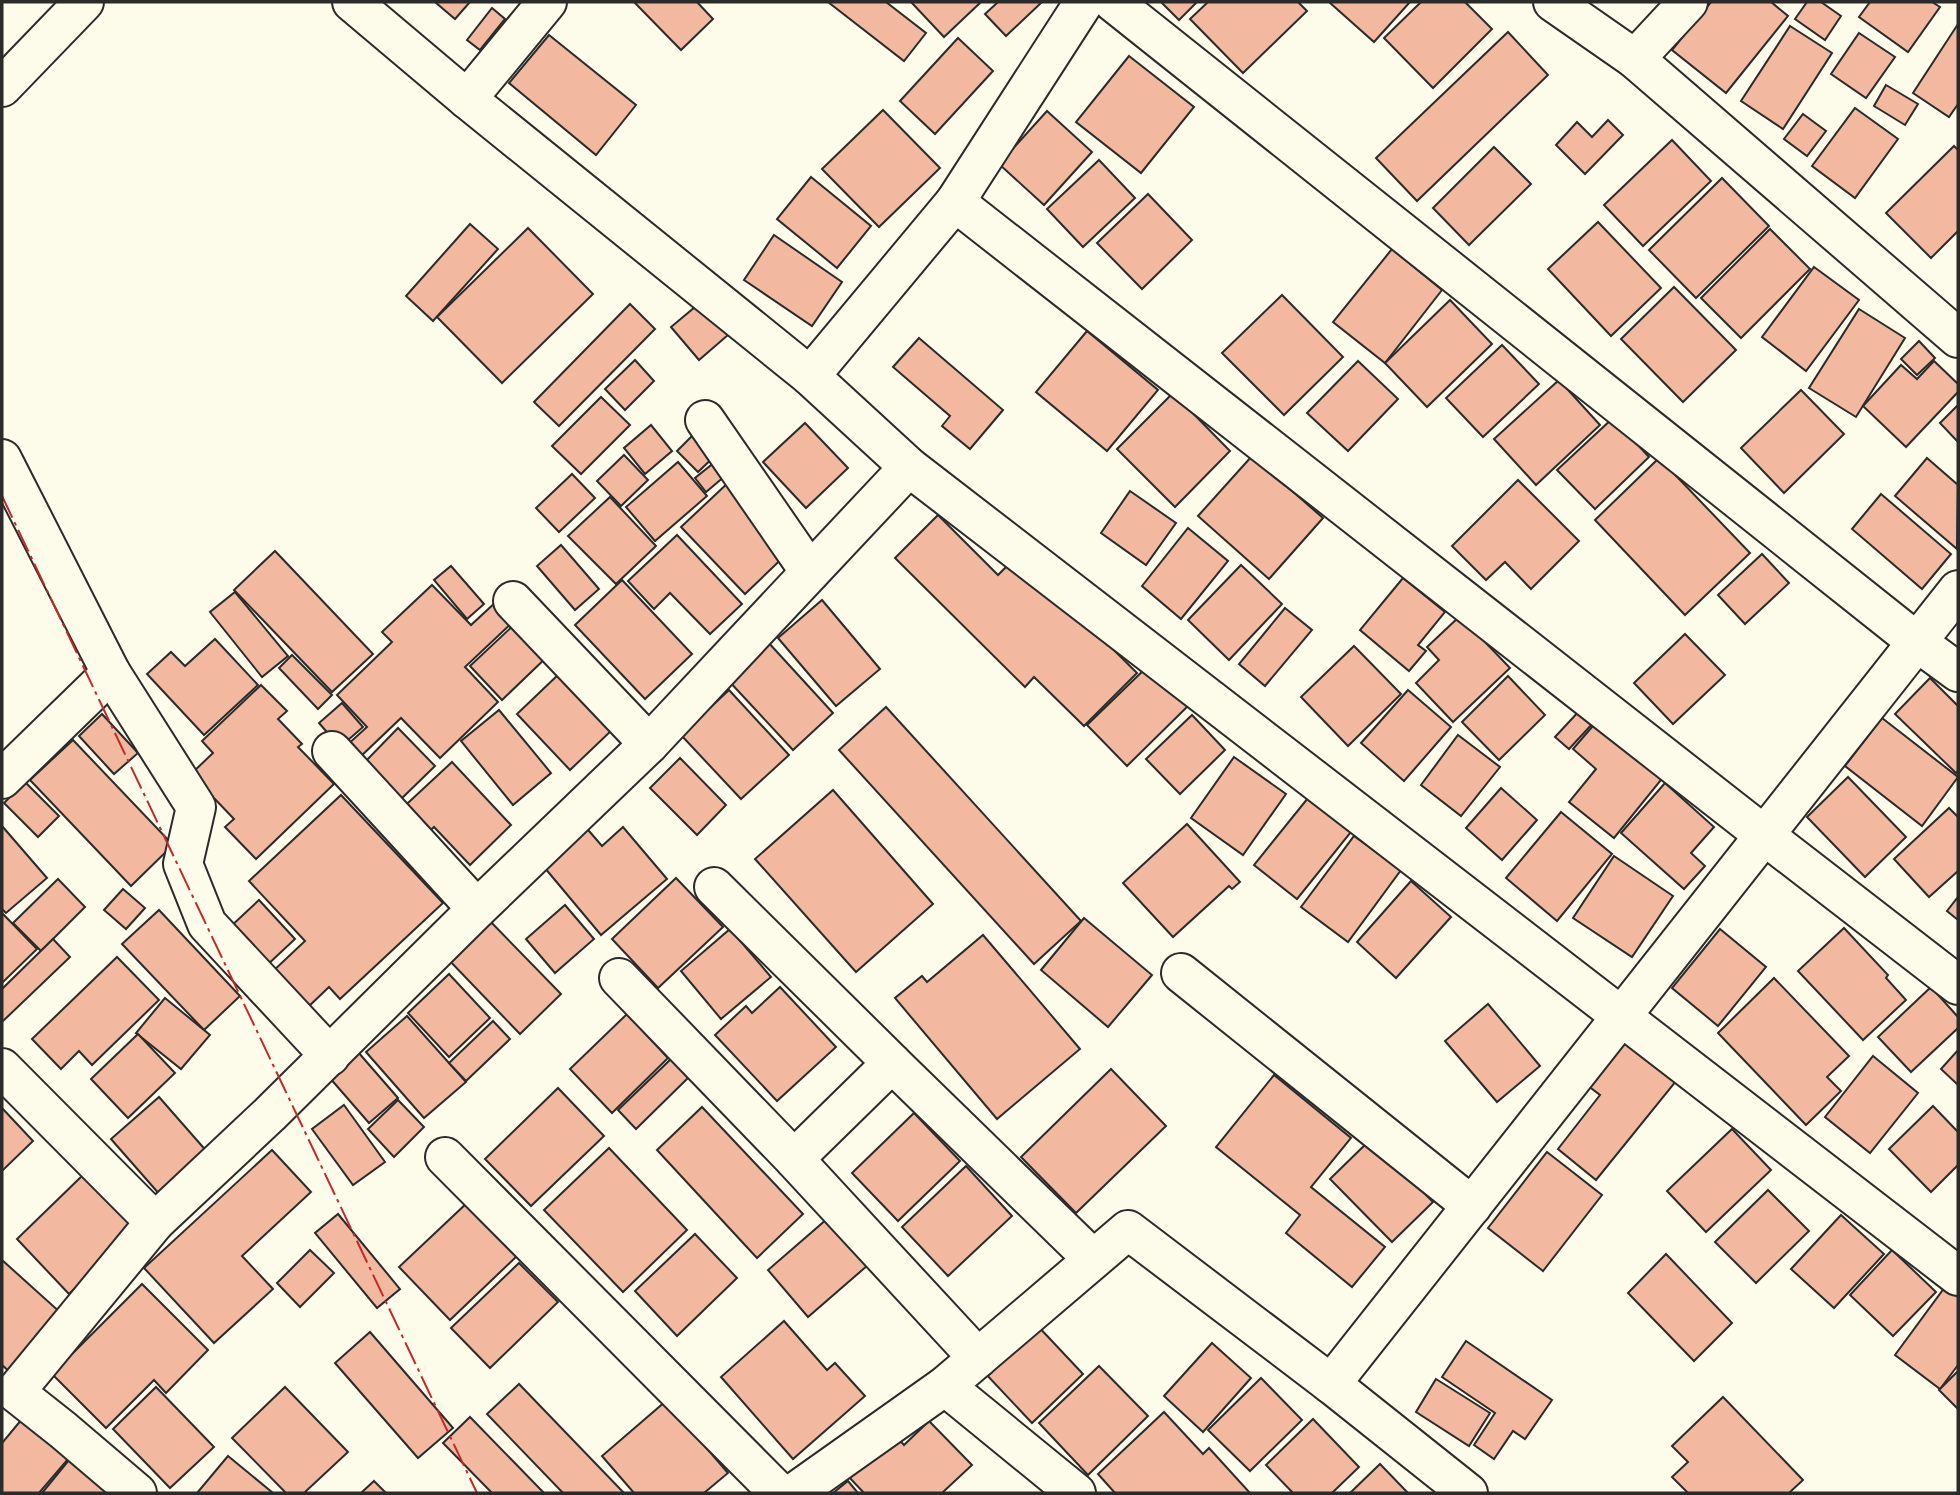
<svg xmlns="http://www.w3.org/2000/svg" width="1960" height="1495" font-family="Signika,sans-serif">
<rect width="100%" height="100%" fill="#fdfbea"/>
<!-- building -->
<g fill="#f2b8a0" stroke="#2b2b2b" stroke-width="2">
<path d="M435,2H470L455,19Z"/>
<path d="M634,2H697L713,19L681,50Z"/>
<path d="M828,2H886L926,33L904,61Z"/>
<path d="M911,2H981L944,37Z"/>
<path d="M998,2H1042L1006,36L985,14Z"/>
<path d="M1161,2H1197L1179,20Z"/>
<path d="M1208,2H1298L1307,11L1243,73L1190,19Z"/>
<path d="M1329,2H1410L1374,42Z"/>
<path d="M1421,2H1465L1492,29L1433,88L1384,38Z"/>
<path d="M1711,2H1771L1788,16L1726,93L1672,50Z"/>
<path d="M1807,2H1821L1841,16L1825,40L1795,19Z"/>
<path d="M1870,2H1932L1940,7L1908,52L1859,17Z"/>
<path d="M492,8L505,19L480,50L467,40Z"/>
<path d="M1958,24V104L1949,117L1913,93Z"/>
<path d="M1790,26L1832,53L1783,129L1741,101Z"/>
<path d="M1508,32L1548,75L1417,201L1376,158Z"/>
<path d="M1859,33L1895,57L1866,98L1831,74Z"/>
<path d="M549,35L636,105L596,155L509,83Z"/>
<path d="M958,38L993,71L935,134L900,101Z"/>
<path d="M1129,56L1194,107L1141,173L1076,122Z"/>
<path d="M1886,85L1918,104L1905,125L1874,106Z"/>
<path d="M1855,108L1898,139L1855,198L1812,166Z"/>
<path d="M883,110L940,168L879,227L822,169Z"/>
<path d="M1047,111L1092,152L1044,205L999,164Z"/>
<path d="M1803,114L1826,131L1807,156L1784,139Z"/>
<path d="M1608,120L1623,135L1585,174L1556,145L1577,122L1592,137Z"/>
<path d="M1672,140L1711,181L1643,246L1604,205Z"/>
<path d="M1954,146L1958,150V231L1931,258L1886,213Z"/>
<path d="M1494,147L1531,184L1469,245L1433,208Z"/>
<path d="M1099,160L1135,198L1083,247L1047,209Z"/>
<path d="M811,177L871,226L837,268L777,219Z"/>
<path d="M1722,178L1769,226L1696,298L1649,250Z"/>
<path d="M1148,194L1192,240L1142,289L1097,243Z"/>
<path d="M1598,222L1661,288L1611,336L1548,269Z"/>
<path d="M470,224L498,249L433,321L406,296Z"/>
<path d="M528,228L593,294L502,383L437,317Z"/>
<path d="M1770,229L1810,269L1741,338L1701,298Z"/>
<path d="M774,235L842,282L812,326L744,280Z"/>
<path d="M1392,249L1442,290L1385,363L1333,322Z"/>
<path d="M1814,267L1859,300L1806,371L1762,337Z"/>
<path d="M1674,287L1736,350L1683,402L1621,339Z"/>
<path d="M1282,295L1343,357L1284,415L1222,353Z"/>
<path d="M1450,300L1492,344L1427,407L1385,363Z"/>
<path d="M701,302L728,335L699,360L671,327Z"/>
<path d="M630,304L655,329L559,426L534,402Z"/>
<path d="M1859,309L1905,338L1856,417L1809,388Z"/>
<path d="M1087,331L1158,390L1107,451L1036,392Z"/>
<path d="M919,338L1003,410L970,449L942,426L950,416L893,367Z"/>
<path d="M1919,341L1935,358L1917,375L1901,359Z"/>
<path d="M1502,345L1539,384L1483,437L1446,398Z"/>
<path d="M635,360L654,381L625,410L605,389Z"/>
<path d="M1358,361L1398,399L1348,451L1307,413Z"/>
<path d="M1934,361L1958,384V392L1906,447L1863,406L1901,365L1917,379Z"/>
<path d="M1559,380L1600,425L1536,485L1494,439Z"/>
<path d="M1801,390L1844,434L1784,493L1741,448Z"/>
<path d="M1173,393L1230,451L1175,507L1117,449Z"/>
<path d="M601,397L630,425L581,474L552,446Z"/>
<path d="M1958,405V442L1940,423Z"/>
<path d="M1613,418L1649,457L1595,509L1557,470Z"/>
<path d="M805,423L848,468L806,508L763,462Z"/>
<path d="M651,425L672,451L645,474L624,448Z"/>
<path d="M699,429L720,451L698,472L677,451Z"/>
<path d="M624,455L648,480L621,506L597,481Z"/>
<path d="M1252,456L1323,518L1269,579L1198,516Z"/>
<path d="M720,458L731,471L706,492L695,478Z"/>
<path d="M1659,458L1750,553L1685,615L1595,520Z"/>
<path d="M1927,458L1958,485L1957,549L1895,496Z"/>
<path d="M678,462L707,496L655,541L626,507Z"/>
<path d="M572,474L595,498L559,532L536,508Z"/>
<path d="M1518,480L1579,541L1531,589L1505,562L1486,580L1452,546Z"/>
<path d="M730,481L793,548L745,594L681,527Z"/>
<path d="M1130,491L1176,523L1146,565L1101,533Z"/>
<path d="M1881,494L1951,554L1922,589L1852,529Z"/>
<path d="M610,497L656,546L616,584L568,536Z"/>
<path d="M938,515L998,575L1018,555L1137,673L1084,726L1034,677L1025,687L895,558Z"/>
<path d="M1188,528L1228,561L1181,619L1142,586Z"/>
<path d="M677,535L742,604L710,634L670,593L654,609L628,581Z"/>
<path d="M561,545L599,589L575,610L537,566Z"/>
<path d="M275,551L373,654L332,692L234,590Z"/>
<path d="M1762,554L1789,583L1745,624L1718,595Z"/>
<path d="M1241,565L1282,604L1229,660L1188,620Z"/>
<path d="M451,566L484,604L467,619L434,580Z"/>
<path d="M1403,578L1445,612L1418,645L1426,651L1409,671L1360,630Z"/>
<path d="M622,580L692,654L645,699L575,625Z"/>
<path d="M432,585L471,625L497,601L515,620L465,667L498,702L440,758L401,718L358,759L346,746L367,727L337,695L392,642L382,632Z"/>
<path d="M235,592L288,656L262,677L210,612Z"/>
<path d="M822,600L880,669L836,706L778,638Z"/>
<path d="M1285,608L1312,630L1265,686L1239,664Z"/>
<path d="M1460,616L1510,668L1453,722L1416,683L1439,660L1427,647Z"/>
<path d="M518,621L550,654L502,700L470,666Z"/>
<path d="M1685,634L1725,675L1673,724L1634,683Z"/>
<path d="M215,639L258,685L204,735L147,674L171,652L185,666Z"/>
<path d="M767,641L833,713L793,750L727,679Z"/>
<path d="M1354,646L1401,694L1348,746L1301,697Z"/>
<path d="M292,655L332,695L318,709L279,668Z"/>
<path d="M1149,665L1188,706L1127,766L1087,725Z"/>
<path d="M560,673L613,729L570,770L517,714Z"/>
<path d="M1508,676L1545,715L1499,760L1462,722Z"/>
<path d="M1930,678L1958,706V771L1956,773L1895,714Z"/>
<path d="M261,685L287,711L278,719L302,744L298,747L334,784L256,859L225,827L234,819L191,774L213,753L202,741Z"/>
<path d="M729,690L789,755L741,799L681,735Z"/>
<path d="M1408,690L1451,727L1404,781L1361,743Z"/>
<path d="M342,703L363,727L340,747L319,723Z"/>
<path d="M886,707L1081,921L1034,964L839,750Z"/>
<path d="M1581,709L1594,722L1569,749L1555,737Z"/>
<path d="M499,710L551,773L513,805L461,741Z"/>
<path d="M102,714L138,753L114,774L79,736Z"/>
<path d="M1192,715L1225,750L1180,794L1146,759Z"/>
<path d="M1882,718L1958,777L1922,826L1845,766Z"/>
<path d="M1598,720L1665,775L1614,838L1569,802L1596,769L1573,749Z"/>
<path d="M398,728L435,766L398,802L362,765Z"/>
<path d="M1458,735L1500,767L1461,816L1421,785Z"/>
<path d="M73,740L173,845L131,886L30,780Z"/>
<path d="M1234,757L1286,794L1243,855L1191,818Z"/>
<path d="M680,758L726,805L697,835L650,788Z"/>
<path d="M452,762L511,825L470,865L434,827L420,840L396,814Z"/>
<path d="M1848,777L1906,837L1865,877L1807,817Z"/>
<path d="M25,782L59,816L38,837L4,803Z"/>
<path d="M1665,783L1714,827L1691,853L1705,866L1684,889L1621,833Z"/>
<path d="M1501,788L1537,820L1502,860L1466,828Z"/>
<path d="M833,790L933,904L856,972L755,859Z"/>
<path d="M341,795L443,903L340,999L329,987L306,1009L271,973L305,941L249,881Z"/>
<path d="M1308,798L1351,832L1297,899L1254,865Z"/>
<path d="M1949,808L1958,817V871L1929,897L1894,859Z"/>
<path d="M1561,812L1612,854L1557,921L1506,878Z"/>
<path d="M583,824L602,846L623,827L667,879L601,935L539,861Z"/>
<path d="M1187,824L1240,882L1232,889L1229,886L1173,937L1123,883Z"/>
<path d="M2,826L47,878L6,913L2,909Z"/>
<path d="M1354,836L1401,870L1348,942L1301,907Z"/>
<path d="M1614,856L1673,896L1632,957L1573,918Z"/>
<path d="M676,878L723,927L658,988L612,939Z"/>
<path d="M58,879L85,907L41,951L13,923Z"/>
<path d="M1411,881L1451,917L1396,978L1357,942Z"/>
<path d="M123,889L145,908L126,929L104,910Z"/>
<path d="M1958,897V920L1947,911Z"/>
<path d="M259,900L295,939L265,967L229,928Z"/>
<path d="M565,905L594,939L555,973L526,939Z"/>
<path d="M159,910L240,996L204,1030L122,944Z"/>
<path d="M2,913L37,949L2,983Z"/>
<path d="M487,918L561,994L520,1034L446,957Z"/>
<path d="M1084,918L1152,975L1108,1027L1041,970Z"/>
<path d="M1844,928L1888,975L1886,978L1906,1000L1863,1040L1798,971Z"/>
<path d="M730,929L771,977L721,1019L681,971Z"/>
<path d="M1720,929L1766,967L1718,1026L1672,988Z"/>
<path d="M983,935L1080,1049L997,1119L895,998L922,976L927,982Z"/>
<path d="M53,939L70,957L2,1022V989Z"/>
<path d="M117,957L159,1000L92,1065L79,1051L61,1069L32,1039Z"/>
<path d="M449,974L490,1018L449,1057L408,1013Z"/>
<path d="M1774,978L1849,1056L1827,1077L1841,1091L1806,1125L1718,1033Z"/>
<path d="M780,987L836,1047L777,1101L715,1035L746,1006L752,1013Z"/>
<path d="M1931,987L1958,1017V1028L1911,1072L1878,1037Z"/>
<path d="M165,998L210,1035L181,1069L136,1033Z"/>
<path d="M1488,1004L1540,1066L1497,1102L1445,1041Z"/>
<path d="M627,1014L668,1058L612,1113L570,1069Z"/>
<path d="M407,1016L466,1082L424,1118L366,1052Z"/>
<path d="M493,1021L510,1039L466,1081L449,1063Z"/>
<path d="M1625,1029L1681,1075L1596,1180L1558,1149L1600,1095L1583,1082Z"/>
<path d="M138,1034L175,1073L128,1118L91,1079Z"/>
<path d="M1958,1050V1085L1941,1069Z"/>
<path d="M358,1052L398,1098L369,1123L329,1077Z"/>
<path d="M1873,1056L1918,1093L1870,1153L1825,1117Z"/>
<path d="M672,1058L690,1076L636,1129L618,1110Z"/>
<path d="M1111,1069L1166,1126L1076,1213L1021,1157Z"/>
<path d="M1274,1075L1351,1138L1311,1187L1385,1247L1352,1287L1286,1233L1300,1215L1216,1147Z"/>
<path d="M558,1088L604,1136L531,1206L485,1159Z"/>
<path d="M159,1097L209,1154L161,1196L111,1139Z"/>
<path d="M398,1100L424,1127L394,1157L368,1129Z"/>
<path d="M344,1105L385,1162L353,1185L312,1129Z"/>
<path d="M1933,1106L1958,1132V1165L1931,1192L1889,1149Z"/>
<path d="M702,1107L803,1214L757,1258L657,1150Z"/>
<path d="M2,1108L33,1141L2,1171Z"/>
<path d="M914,1113L960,1161L898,1221L852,1173Z"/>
<path d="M1732,1129L1771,1170L1706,1232L1667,1191Z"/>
<path d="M1371,1139L1433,1202L1392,1242L1330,1179Z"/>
<path d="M609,1148L687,1230L623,1292L544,1210Z"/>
<path d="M272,1150L311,1192L242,1256L273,1289L214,1343L144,1268Z"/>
<path d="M1547,1152L1602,1195L1543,1271L1488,1228Z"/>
<path d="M966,1166L1012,1216L948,1276L902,1227Z"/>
<path d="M83,1175L136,1230L69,1294L17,1239Z"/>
<path d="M1768,1190L1809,1231L1756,1283L1715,1242Z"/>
<path d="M468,1202L519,1254L450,1320L399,1267Z"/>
<path d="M338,1214L400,1289L377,1308L315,1233Z"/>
<path d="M1841,1215L1884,1254L1834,1308L1791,1269Z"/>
<path d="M827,1219L868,1265L808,1317L768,1270Z"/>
<path d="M695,1234L737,1278L677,1336L635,1291Z"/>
<path d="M310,1250L334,1273L300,1307L277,1283Z"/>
<path d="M1892,1250L1936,1292L1893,1336L1850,1295Z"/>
<path d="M1666,1254L1732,1323L1694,1361L1628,1293Z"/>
<path d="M2,1260L62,1314L11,1373L2,1365Z"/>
<path d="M519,1263L558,1302L490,1368L451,1328Z"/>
<path d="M142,1284L208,1350L166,1393L154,1380L106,1428L52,1374Z"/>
<path d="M1945,1287L1958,1297V1365L1940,1389L1895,1355Z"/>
<path d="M784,1321L827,1370L835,1363L865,1396L793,1459L721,1377Z"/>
<path d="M1035,1323L1083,1374L1032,1423L984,1372Z"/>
<path d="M370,1332L453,1428L418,1458L335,1363Z"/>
<path d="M1466,1341L1552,1400L1525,1439L1513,1431L1494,1459L1474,1445L1495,1413L1442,1377Z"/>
<path d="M1212,1343L1251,1378L1203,1432L1164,1396Z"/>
<path d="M1099,1366L1148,1416L1088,1475L1039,1423Z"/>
<path d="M1958,1371V1409L1939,1390Z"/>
<path d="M1261,1378L1302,1420L1250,1471L1208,1430Z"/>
<path d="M1436,1379L1490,1413L1469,1446L1416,1412Z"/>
<path d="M519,1384L624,1493H563L487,1414Z"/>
<path d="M156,1387L214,1447L170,1488L113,1429Z"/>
<path d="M285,1387L348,1452L304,1493H286L232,1438Z"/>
<path d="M1723,1397L1803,1480L1789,1493H1688L1672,1477L1688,1462L1672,1446Z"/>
<path d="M666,1401L728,1473L704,1493H634L602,1456Z"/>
<path d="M1164,1412L1203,1454L1209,1448L1250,1493H1115L1098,1474Z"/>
<path d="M470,1417L544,1493H492L443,1443Z"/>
<path d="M22,1419L69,1458L39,1493H2V1443Z"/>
<path d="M1313,1419L1359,1467L1332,1493H1293L1266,1465Z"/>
<path d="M929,1421L972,1465L942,1493H864L847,1475L892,1432L904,1445Z"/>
<path d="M228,1456L273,1493H197Z"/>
<path d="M69,1460L112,1493H42Z"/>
<path d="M1380,1464L1408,1493H1350Z"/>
<path d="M374,1481L386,1493H361Z"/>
<path d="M848,1481L858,1493H833Z"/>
</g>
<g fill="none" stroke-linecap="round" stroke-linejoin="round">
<!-- minor casing -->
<g stroke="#2b2b2b" stroke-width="42">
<g id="minor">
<path d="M352,2L467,99L810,376"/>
<path d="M1084,2L955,202L810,376L909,467L1958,1276"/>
<path d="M1113,2L1917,642L1958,672"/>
<path d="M1553,2L1635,59L1688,2"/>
<path d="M1635,59L1958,338"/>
<path d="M2,87L84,2"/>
<path d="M467,99L547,2"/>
<path d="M955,202L1764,835L1958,985"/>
<path d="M705,420L810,572"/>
<path d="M2,459L111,673L196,807L183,864L207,924L330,1056"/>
<path d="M513,601L649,744"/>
<path d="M332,751L477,909"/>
<path d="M2,779L111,673"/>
<path d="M714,887L892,1063L794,1159"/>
<path d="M1181,973L1472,1206"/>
<path d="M619,978L794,1159L978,1358"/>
<path d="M892,1063L1093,1259"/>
<path d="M2,1068L155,1222"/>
<path d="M445,1157L779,1493"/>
<path d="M1331,1384L1468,1493"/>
<path d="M945,1386L1076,1493"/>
<path d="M137,1493L63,1430L15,1392L155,1222L270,1114L477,909L649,744L909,467"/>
<path d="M794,1493L945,1386L1128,1230L1331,1384L1958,590"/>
</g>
</g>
<!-- minor -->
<use href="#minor" stroke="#fdfbea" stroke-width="38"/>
<!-- power -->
<path stroke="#c62828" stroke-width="2" stroke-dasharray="24 5 3.5 5" stroke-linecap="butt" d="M2,496L477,1493"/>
</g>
<!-- border -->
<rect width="1960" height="1495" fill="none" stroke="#2b2b2b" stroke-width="7"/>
</svg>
